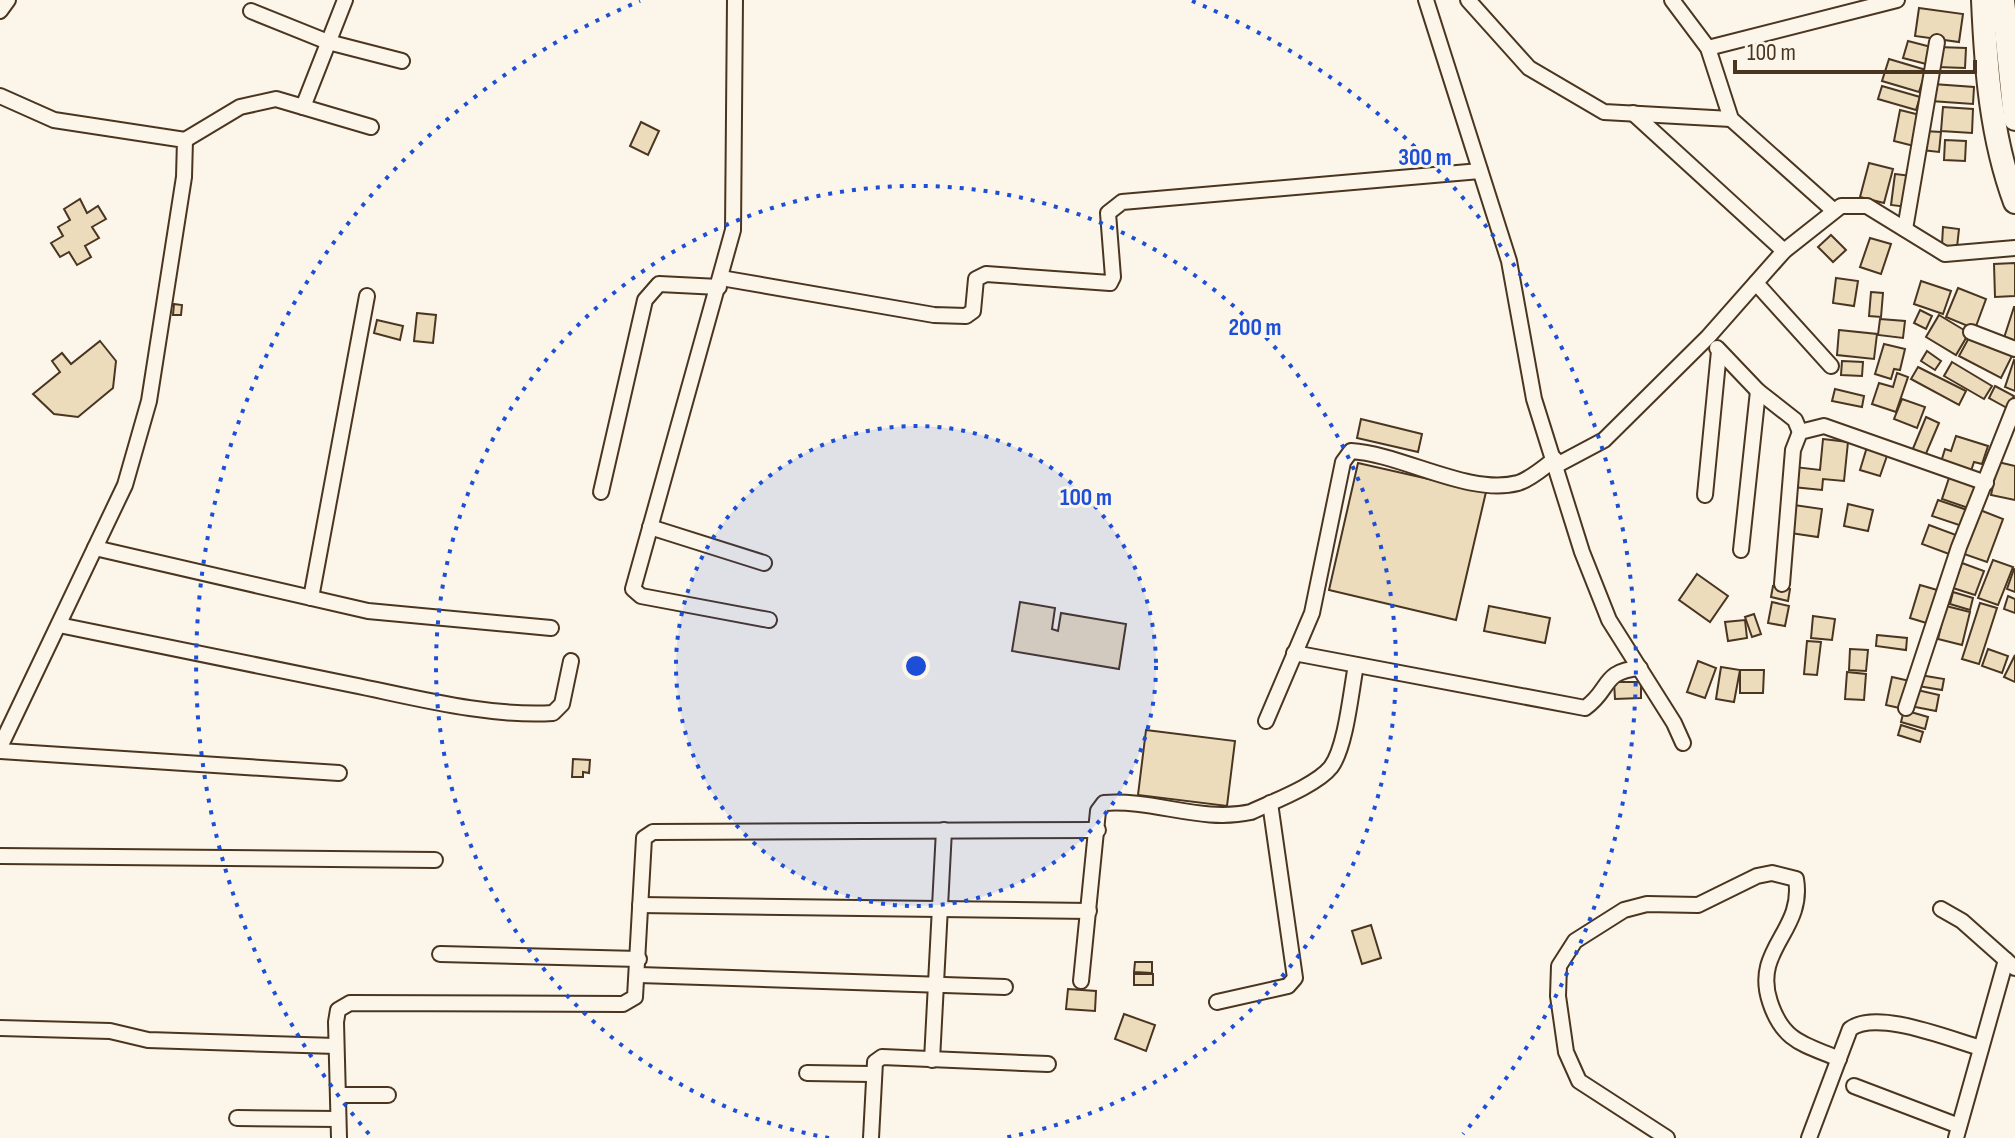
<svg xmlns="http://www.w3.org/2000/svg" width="2015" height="1138" font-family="'Sofia Sans Condensed',sans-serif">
<rect width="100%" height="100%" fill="#fbf6e9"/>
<!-- building -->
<g fill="#ecdcbc" stroke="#4a3520" stroke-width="2">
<path d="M1919,8L1963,14L1959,42L1915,36Z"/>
<path d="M1908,41L1935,48L1930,65L1903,58Z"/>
<path d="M1938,47L1966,48L1965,68L1937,67Z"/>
<path d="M1889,59L1926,70L1919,92L1882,81Z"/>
<path d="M1933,84L1974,87L1973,104L1931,101Z"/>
<path d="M1882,86L1920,97L1916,110L1878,99Z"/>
<path d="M1943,107L1973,109L1972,133L1941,131Z"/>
<path d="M1900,110L1920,115L1914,146L1894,141Z"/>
<path d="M641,122L659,131L648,155L630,146Z"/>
<path d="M1924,131L1941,132L1939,152L1922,150Z"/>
<path d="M1945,140L1966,141L1965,161L1944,160Z"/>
<path d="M1869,163L1893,169L1884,203L1860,197Z"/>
<path d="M1895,174L1912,176L1907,207L1891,205Z"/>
<path d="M80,199L87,213L98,206L106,219L92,227L99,238L85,246L91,257L77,265L69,252L60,257L51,243L63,236L58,227L70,220L64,209Z"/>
<path d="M1943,227L1959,229L1957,247L1942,245Z"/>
<path d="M1831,235L1846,250L1833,262L1818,247Z"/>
<path d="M1870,238L1891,244L1881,274L1860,267Z"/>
<path d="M2015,263V296L1995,297L1994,264Z"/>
<path d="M1836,278L1858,281L1854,306L1833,303Z"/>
<path d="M1921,281L1951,291L1943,314L1914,304Z"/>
<path d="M1958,288L1986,299L1975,329L1946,317Z"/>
<path d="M1871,292L1883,293L1881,317L1869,316Z"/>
<path d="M174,304L182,305L181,315H173Z"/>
<path d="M2014,307H2015V344L2003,341Z"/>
<path d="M1920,310L1932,316L1926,329L1914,323Z"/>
<path d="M417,313L436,315L433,343L414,341Z"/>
<path d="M1939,315L1969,333L1956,355L1926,337Z"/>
<path d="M1880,319L1905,321L1903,338L1878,335Z"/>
<path d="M377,320L403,326L400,340L374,333Z"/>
<path d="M1839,330L1877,334L1874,359L1837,355Z"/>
<path d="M1971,334L2012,356L2001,378L1959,356Z"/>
<path d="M100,341L116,361L113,388L78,417L54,414L33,394L60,372L52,361L62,353L71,364Z"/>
<path d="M1884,344L1905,349L1900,370L1894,369L1891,379L1875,374Z"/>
<path d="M1927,351L1941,361L1935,370L1921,361Z"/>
<path d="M2014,360L2015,361V391L2005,387Z"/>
<path d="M1842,361L1863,362L1862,376L1841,375Z"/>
<path d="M1952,362L1992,386L1984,399L1944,376Z"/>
<path d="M1918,367L1966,391L1959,405L1911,379Z"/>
<path d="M1897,373L1908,377L1896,412L1872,404L1879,383L1893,387Z"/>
<path d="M1995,386L2014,396L2007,408L1989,398Z"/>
<path d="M1835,389L1864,396L1862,407L1832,401Z"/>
<path d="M1902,399L1925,407L1917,428L1894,419Z"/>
<path d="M1926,417L1939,423L1925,456L1912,451Z"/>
<path d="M1361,419L1422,434L1418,452L1357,438Z"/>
<path d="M1956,436L1988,446L1982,464L1974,462L1971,471L1941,462L1945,449L1951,451Z"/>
<path d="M1823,439L1848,442L1844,481L1823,479L1822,490L1793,487L1795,467L1820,470Z"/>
<path d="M1867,447L1888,453L1880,476L1860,470Z"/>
<path d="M1998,462L2015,466V500L1991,495Z"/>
<path d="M1358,463L1486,492L1456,620L1329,590Z"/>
<path d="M1950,475L1982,486L1974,510L1942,499Z"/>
<path d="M1938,500L1967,510L1962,526L1932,516Z"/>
<path d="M1848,504L1873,510L1868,531L1844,526Z"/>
<path d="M1794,505L1822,509L1818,537L1790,533Z"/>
<path d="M1980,510L2003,519L1987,562L1964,554Z"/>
<path d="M1929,525L1956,535L1949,554L1922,544Z"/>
<path d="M1993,560L2013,567L1998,605L1978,598Z"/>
<path d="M1962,563L1984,571L1975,595L1953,588Z"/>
<path d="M2014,569L2015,570V592L2007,589Z"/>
<path d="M1697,574L1728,596L1710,622L1679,600Z"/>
<path d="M1920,585L1944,592L1933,625L1910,618Z"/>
<path d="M1773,586L1790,589L1788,601L1771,597Z"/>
<path d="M1953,592L1973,598L1970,610L1950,604Z"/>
<path d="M2008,596L2015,599V613L2004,609Z"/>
<path d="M1020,602L1055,608L1052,629L1058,631L1061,613L1126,624L1119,669L1012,651Z"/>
<path d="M1772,602L1789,606L1785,626L1768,623Z"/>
<path d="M1980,603L1997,608L1979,664L1962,659Z"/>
<path d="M1489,606L1550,618L1545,643L1484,631Z"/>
<path d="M1946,606L1970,612L1962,645L1938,639Z"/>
<path d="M1754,614L1761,634L1752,637L1745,617Z"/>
<path d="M1813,616L1835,619L1832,640L1811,638Z"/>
<path d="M1745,620L1747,638L1728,641L1725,622Z"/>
<path d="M1877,635L1907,638L1906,650L1876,646Z"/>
<path d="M1807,641L1821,642L1817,675L1804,674Z"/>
<path d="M1850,649L1868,650L1866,671L1849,670Z"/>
<path d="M1988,649L2008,656L2002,673L1982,666Z"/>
<path d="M2015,655V682L2004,677Z"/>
<path d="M1698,661L1716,668L1705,698L1687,692Z"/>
<path d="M1721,667L1740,670L1734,702L1716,699Z"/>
<path d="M1740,670H1764L1763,693H1740Z"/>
<path d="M1847,672L1866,674L1864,700L1845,699Z"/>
<path d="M1920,675L1944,679L1942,690L1918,686Z"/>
<path d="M1892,677L1910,681L1904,709L1886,705Z"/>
<path d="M1614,682H1641V698L1615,699Z"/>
<path d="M1913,689L1939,695L1936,711L1910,706Z"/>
<path d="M1904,710L1928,717L1925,729L1901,722Z"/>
<path d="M1901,725L1923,732L1920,742L1898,735Z"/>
<path d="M1146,730L1235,741L1227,806L1138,795Z"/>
<path d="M573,759L590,760L589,773L583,772V777H572Z"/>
<path d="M1371,925L1381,958L1362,964L1352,931Z"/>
<path d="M1135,962H1152V973L1134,972Z"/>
<rect x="1134" y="974" width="19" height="11"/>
<path d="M1068,989L1096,991L1095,1011L1066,1009Z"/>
<path d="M1124,1014L1155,1025L1146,1051L1115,1039Z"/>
</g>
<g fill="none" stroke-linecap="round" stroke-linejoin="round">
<!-- minor casing -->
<g stroke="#4a3520" stroke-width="18">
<g id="minor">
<path d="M735,0L733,230L633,589L641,596L769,620"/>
<path d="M1426,0L1509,261L1534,399L1582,552L1609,620L1674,723L1683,743"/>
<path d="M1468,0L1529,68L1604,112L1731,119"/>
<path d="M1672,0L1708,48L1731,119L1833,210"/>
<path d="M0,11L8,0"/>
<path d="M251,11L328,42L402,61"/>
<path d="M1708,48L1897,0"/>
<path d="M0,96L54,120L185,140L184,177L149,401L125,485L0,747"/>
<path d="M303,107L345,0"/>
<path d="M1633,113L1784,251"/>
<path d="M185,140L240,107L276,99L371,127"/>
<path d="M1905,229L1937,42"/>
<path d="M721,278L934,315L966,316L973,311L976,279L986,274L1110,283L1113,277L1108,213L1122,202L1480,171"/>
<path d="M1756,283L1831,366"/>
<path d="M1971,332L2015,349"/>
<path d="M1717,348L1758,391L1795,420L1800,432"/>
<path d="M1557,465L1604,440L1708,337L1784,251L1841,206H1867L1945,254L2015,248"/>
<path d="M601,492L645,300L659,284L719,287"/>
<path d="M1705,495L1719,351"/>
<path d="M650,527L764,563"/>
<path d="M95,548L368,611L551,628"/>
<path d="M1741,550L1758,391"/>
<path d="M1782,584L1793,450L1800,432L1824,426L1986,483"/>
<path d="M311,598L367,296"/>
<path d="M59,625C157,645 255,665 353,685C417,698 488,717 553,713L562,704L571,661"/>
<path d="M1294,653L1585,708C1611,690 1601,671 1640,668"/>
<path d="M1906,708L1959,547L2015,406"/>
<path d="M1266,721L1312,613L1343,462L1351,451C1402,454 1469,496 1518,483C1531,479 1544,467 1555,459"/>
<path d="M0,751L339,773"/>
<path d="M0,856L435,860"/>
<path d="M640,905L1089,911"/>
<path d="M1941,909L1962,921L2015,968"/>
<path d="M440,954L639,959"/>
<path d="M639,975L1005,987"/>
<path d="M1081,981L1098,811L1104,803C1154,799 1201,823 1251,812C1272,802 1317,785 1331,767C1346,747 1351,691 1356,665"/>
<path d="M1217,1002L1288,986L1295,978L1270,803"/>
<path d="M0,1028L110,1031L148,1040L336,1046"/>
<path d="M932,1060L944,830"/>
<path d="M807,1073L871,1074"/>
<path d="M1854,1086L1959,1126"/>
<path d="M338,1095H388"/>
<path d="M237,1118L338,1119"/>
<path d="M339,1138L336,1022L338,1010L350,1003L623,1004L635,997L644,838L653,832L1098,830"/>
<path d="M871,1138L875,1062L882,1057L1048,1064"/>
<path d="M1667,1138L1579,1081L1566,1052L1558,996L1559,966L1575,941L1624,910L1647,904L1698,905L1757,876L1772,873L1796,879C1805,931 1752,949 1770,1002C1783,1042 1804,1044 1839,1059"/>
<path d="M1809,1138L1850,1029C1877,1009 1949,1039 1981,1048"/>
<path d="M1956,1138L2006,960"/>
</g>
</g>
<!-- primary casing -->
<g stroke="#4a3520" stroke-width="26">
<g id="primary">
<path d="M1983,0C1986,69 1991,137 2015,202"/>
<path d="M2003,0L2015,119"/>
</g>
</g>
<!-- minor -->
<use href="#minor" stroke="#fbf6e9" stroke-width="14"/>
<!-- primary -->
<use href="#primary" stroke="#fbf6e9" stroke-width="22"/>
</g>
<!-- distance rings -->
<circle cx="916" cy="666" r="240" fill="#1d4ed8" fill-opacity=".12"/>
<g fill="none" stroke="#1d4ed8" stroke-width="4" stroke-dasharray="4 8">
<circle cx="916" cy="666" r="240"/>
<path d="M829 1138A480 480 0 1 1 1003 1138"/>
<path d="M369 1134A720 720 0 0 1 640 1M1192 1A720 720 0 0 1 1463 1134"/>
</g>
<circle cx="916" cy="666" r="12" fill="#1d4ed8" stroke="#fbf6e9" stroke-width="4"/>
<g font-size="24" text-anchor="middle" font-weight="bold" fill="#1d4ed8" stroke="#fbf6e9" stroke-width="6" stroke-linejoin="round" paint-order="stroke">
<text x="1425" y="165">300 m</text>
<text x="1255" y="335">200 m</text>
<text x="1086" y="505">100 m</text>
</g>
<!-- scale -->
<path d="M1735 60v12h240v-12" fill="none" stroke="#4a3520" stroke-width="4"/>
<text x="1747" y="60" font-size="24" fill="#4a3520" stroke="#fbf6e9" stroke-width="6" paint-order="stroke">100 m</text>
</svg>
